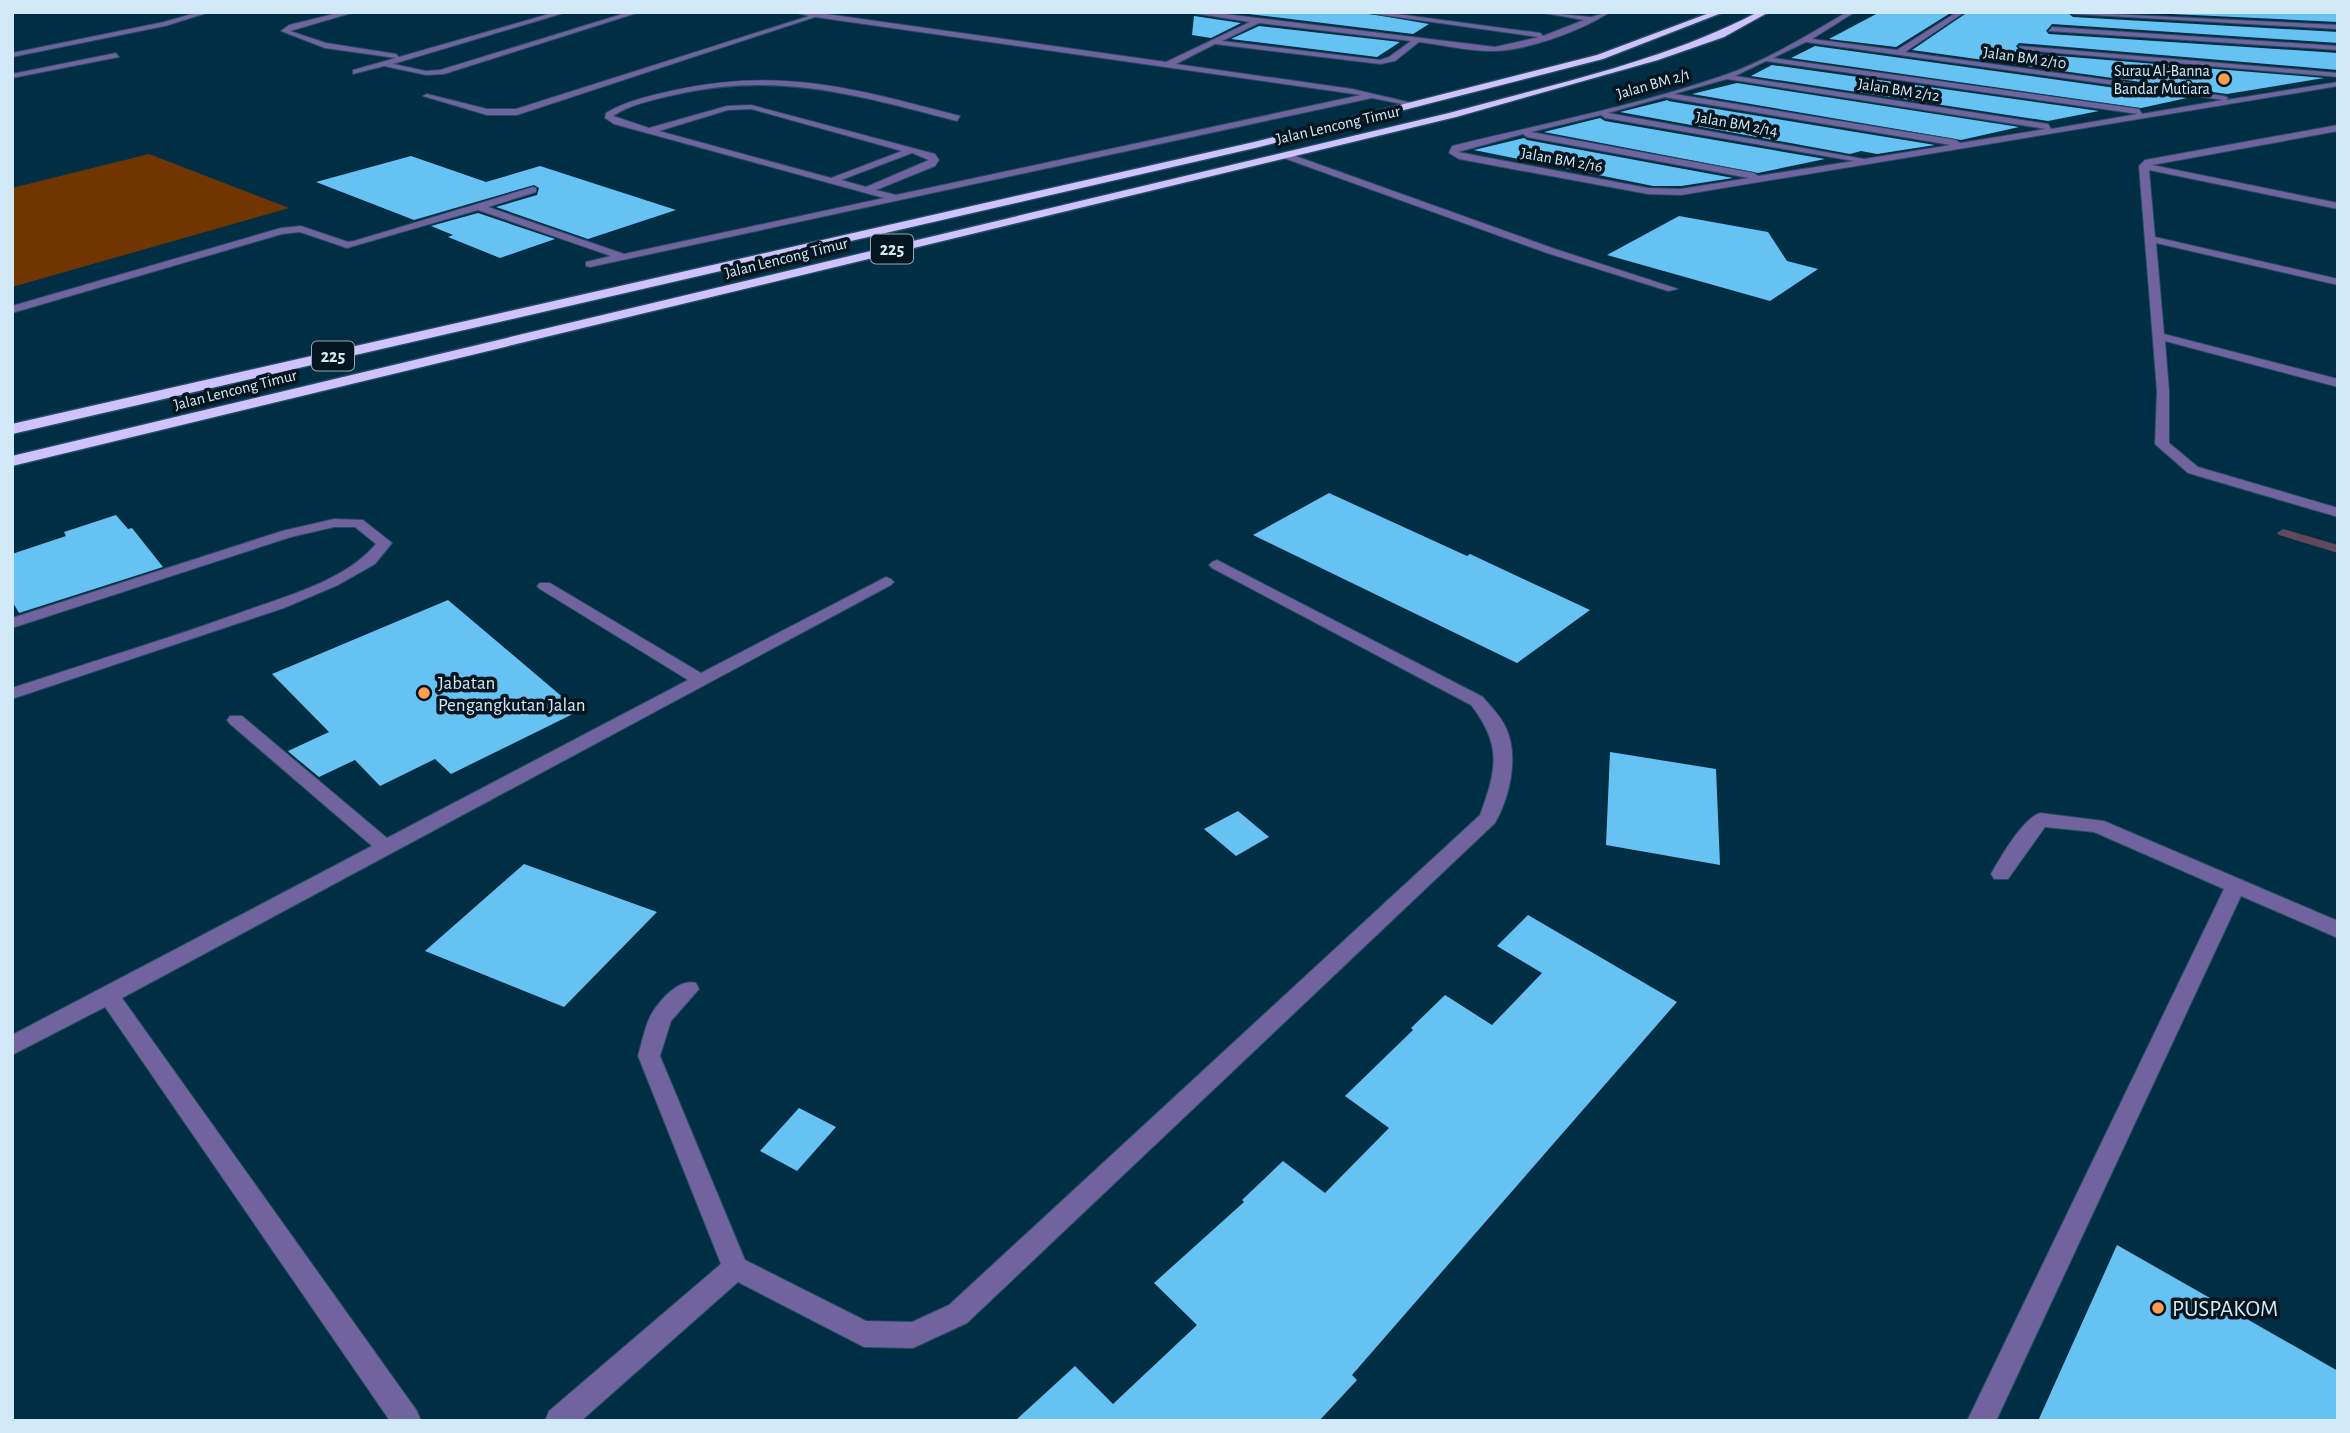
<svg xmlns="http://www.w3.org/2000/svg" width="2350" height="1433" font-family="'Alegreya Sans',sans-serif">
<rect width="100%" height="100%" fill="#002e44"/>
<!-- green -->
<path fill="#713600" d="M149,154L289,208L12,287V188Z"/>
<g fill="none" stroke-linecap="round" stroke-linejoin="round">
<!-- stream -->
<path fill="#63475d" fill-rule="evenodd" d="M2283,529L2338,545V553L2279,535L2277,533Z"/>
</g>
<!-- building -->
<g fill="#67c2f4">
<path d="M1232,12H1359L1429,24L1413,34Z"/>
<path d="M1880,12H1952L1896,47L1829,39Z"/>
<path d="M1968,12H2067L2073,17L2338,32V43L2052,24L2046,31L2049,34L2338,53V70L2019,43L2016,46L2022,53L2324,78L2227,94L1912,50Z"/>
<path d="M2129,12L2338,14V22Z"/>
<path d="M1194,16L1241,23L1211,38L1192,35Z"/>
<path d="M1259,26L1400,42L1377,57L1231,39Z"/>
<path d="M1815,46L2187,98L2141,108L1791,58Z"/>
<path d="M1772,65L2099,111L2048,121L1751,76Z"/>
<path d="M1737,83L2019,127L1961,140L1692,94Z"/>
<path d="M1668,100V101L1935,145L1877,154L1861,151L1850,154L1620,112Z"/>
<path d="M1600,118L1605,121L1825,159L1758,173L1544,132Z"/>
<path d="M1524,138L1527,140L1733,178L1681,186H1653L1474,150Z"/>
<path d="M411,156L486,182L540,166L676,210L588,239L496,207L537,195L539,188L534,185L414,220L316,182Z"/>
<path d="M478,213L555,239L500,258L448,237L453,235L431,226Z"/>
<path d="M1679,216L1768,232L1787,261L1818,269L1770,301L1607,255Z"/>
<path d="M1329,493L1467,556L1470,554L1590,610L1517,663L1253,535Z"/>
<path d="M116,515L128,529L132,528L163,567L19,613L12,601V554L66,536L64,532Z"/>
<path d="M448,600L579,711L451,774L435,759L380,786L355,760L319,777L290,753L288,751L329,732L272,674Z"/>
<path d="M1610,752L1716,769L1720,865L1606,845Z"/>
<path d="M1238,811L1269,837L1236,856L1204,829Z"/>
<path d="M524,864L657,912L564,1007L425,951Z"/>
<path d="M1528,915L1677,1002L1352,1375L1357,1380L1319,1421H1015L1075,1366L1113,1404L1197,1325L1154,1283L1244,1202L1242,1200L1283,1161L1325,1193L1389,1128L1345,1096L1413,1030L1411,1028L1445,995L1492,1025L1542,973L1497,946Z"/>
<path d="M799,1108L836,1127L797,1171L760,1151Z"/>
<path d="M2117,1245L2338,1371V1421H2038Z"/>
</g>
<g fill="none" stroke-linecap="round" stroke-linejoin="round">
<!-- minor casing -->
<g stroke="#224c61" stroke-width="2">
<g id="minor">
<path d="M199,12H210L165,26L12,57V53L164,22Z"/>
<path d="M342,12H355L290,31L326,43L396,54L399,57L556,12H567L393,64L426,71L440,70L629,12H640L444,74L426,75L384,66L353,74V70L396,58L325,48L281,31L289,25Z"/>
<path d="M793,12H812L1166,62L1250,22L1186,12H1208L1495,47L1539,37L1361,12H1382L1540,33L1543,36L1584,20L1538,12L1591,17L1610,12C1583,30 1529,50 1496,51C1471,52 1444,45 1419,42L1395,61L1380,64L1215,44L1176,64L1352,89L1421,105L1417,107L1372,98L590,267L586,266V262L611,256L478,210L347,248L300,232L282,234L12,313V306L281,228L301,226L348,242L354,241L533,187L536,188V192L488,207L624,254L884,198L614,124L605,118L606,113C626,101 649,96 671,91C781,66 855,89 960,116L957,121C855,95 779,71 674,95C653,100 631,104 613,116L649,128L727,106L751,105L935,154L939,160L935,166L876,190L896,195L1361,95L815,17L517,115H487L423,96L427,94L487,109H516L809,16ZM1259,23L1411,41L1389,57L1380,60L1222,41ZM751,109L902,151L831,178L659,131L728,110ZM912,153L929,160L866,187L841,180Z"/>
<path d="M1847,12H1855L1812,39L1897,50L1957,12H1965L1905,52L2224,96L2228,98L2226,100L2338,82V86L1681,195L1648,194L1459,159L1449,153L1452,146C1542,124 1635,106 1722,76C1766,61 1808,35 1847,12ZM1806,42L2223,100L2142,114L2139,109L1773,58ZM1766,61L2138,114L2051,129L2048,124L1735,76ZM1727,79L2046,129L1960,143L1956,140L1674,94ZM1665,97L1669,98L1951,145L1864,159L1608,113ZM1601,115L1605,118L1854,161L1758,176L1754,173L1531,132ZM1523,134L1527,137L1749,178L1681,189L1648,188L1458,152Z"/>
<path d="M2070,12L2338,25V29L2073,14Z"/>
<path d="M2052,27L2338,46V50L2049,31Z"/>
<path d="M2019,46L2338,73V77L2022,50Z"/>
<path d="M116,53L119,57L12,78V74Z"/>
<path d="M2338,125V131L2152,165L2338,203V209L2149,170L2155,237L2338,279V285L2156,243L2164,334L2338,379V387L2165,341L2169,391V443L2198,467L2338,508V517L2188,473L2155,444L2157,391L2139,166L2145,160Z"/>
<path d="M1281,153H1287L1555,249L1678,289L1668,291L1547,253L1281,157Z"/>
<path d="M334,519L363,520L392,543L375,564L338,585L284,608L12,699V688C90,662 168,639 245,611C289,595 346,580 376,544L355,527H334L291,537L12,628V618L282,531Z"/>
<path d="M1217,560L1483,697C1491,707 1501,716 1506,728C1519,756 1510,797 1495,823L967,1323L913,1348L864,1347L738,1282L581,1421H545L549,1411L721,1264L638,1056C642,1042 645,1025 652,1013C661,999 679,978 696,983L699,989L671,1021L660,1056L745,1260L866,1321L912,1322L949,1305L1480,815C1497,769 1502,745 1471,705L1212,568L1209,565L1212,562Z"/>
<path d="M886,577L891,579L894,582L891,585L122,998L417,1411L421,1421H390L105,1007L12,1055V1035L372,846L230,724L227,720L230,716H242L387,838L688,680L540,589L537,586L540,583H550L701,673Z"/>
<path d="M2040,813L2104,821L2338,921V938L2241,896L1996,1421H1967L2224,889L2094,832L2045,827L2008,879H1994L1991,874C2000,858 2023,818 2040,813Z"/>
</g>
</g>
<!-- highway casing -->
<g stroke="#224c61" stroke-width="3">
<g id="highway">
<path d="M1712,12H1724L1603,59L1255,148L12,434V424L1254,142L1597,55Z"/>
<path d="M1758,12H1769L1724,37L1658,60L1456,117L12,466V456L1449,113C1553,84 1662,62 1758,12Z"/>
</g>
</g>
<!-- minor -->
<use href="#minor" fill="#71639d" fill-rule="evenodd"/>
<!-- highway -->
<use href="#highway" fill="#d0c3fd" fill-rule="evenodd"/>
</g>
<!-- markers -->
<g fill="#fd9c56" stroke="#04151e" stroke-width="2.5">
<circle cx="2224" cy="79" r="7"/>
<circle cx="424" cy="693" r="7"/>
<circle cx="2158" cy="1308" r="7"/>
</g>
<g text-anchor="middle" stroke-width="7" stroke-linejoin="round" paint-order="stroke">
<!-- far-street labels -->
<g font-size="16" fill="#d2e9f7" stroke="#04151e">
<text transform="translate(2025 57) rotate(8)" y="6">Jalan BM 2/10</text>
<text transform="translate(1653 83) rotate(-16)" y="6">Jalan BM 2/1</text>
<text transform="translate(1899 89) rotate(9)" y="6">Jalan BM 2/12</text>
<text transform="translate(1737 123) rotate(10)" y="6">Jalan BM 2/14</text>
<text transform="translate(1338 124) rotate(-13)" y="6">Jalan Lencong Timur</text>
<text transform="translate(1562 159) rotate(10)" y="6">Jalan BM 2/16</text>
<text transform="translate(786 257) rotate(-14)" y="6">Jalan Lencong Timur</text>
<text transform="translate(235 389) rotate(-14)" y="6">Jalan Lencong Timur</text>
</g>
<!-- far-poi labels -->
<g font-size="16" fill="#d2e9f7" stroke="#04151e" text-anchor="end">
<text x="2210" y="76">Surau Al-Banna<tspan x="2210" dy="18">Bandar Mutiara</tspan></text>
</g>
<!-- shield labels -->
<g fill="#04151e" stroke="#94a9b6" stroke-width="2">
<rect x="871" y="234.5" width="42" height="29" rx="5"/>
<rect x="312" y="341.5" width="42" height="29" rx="5"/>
</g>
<g font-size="18" font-weight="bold" fill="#d2e9f7">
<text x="892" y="255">225</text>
<text x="333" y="362">225</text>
</g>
<!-- poi labels -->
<g font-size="19" fill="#d2e9f7" stroke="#04151e" text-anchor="start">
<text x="438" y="689">Jabatan<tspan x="438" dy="22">Pengangkutan Jalan</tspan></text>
</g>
<!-- near-poi labels -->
<g font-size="23" fill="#d2e9f7" stroke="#04151e" text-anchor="start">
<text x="2172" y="1316">PUSPAKOM</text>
</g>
</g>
<!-- border -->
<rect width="2350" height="1433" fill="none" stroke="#d2e9f7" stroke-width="28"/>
</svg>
